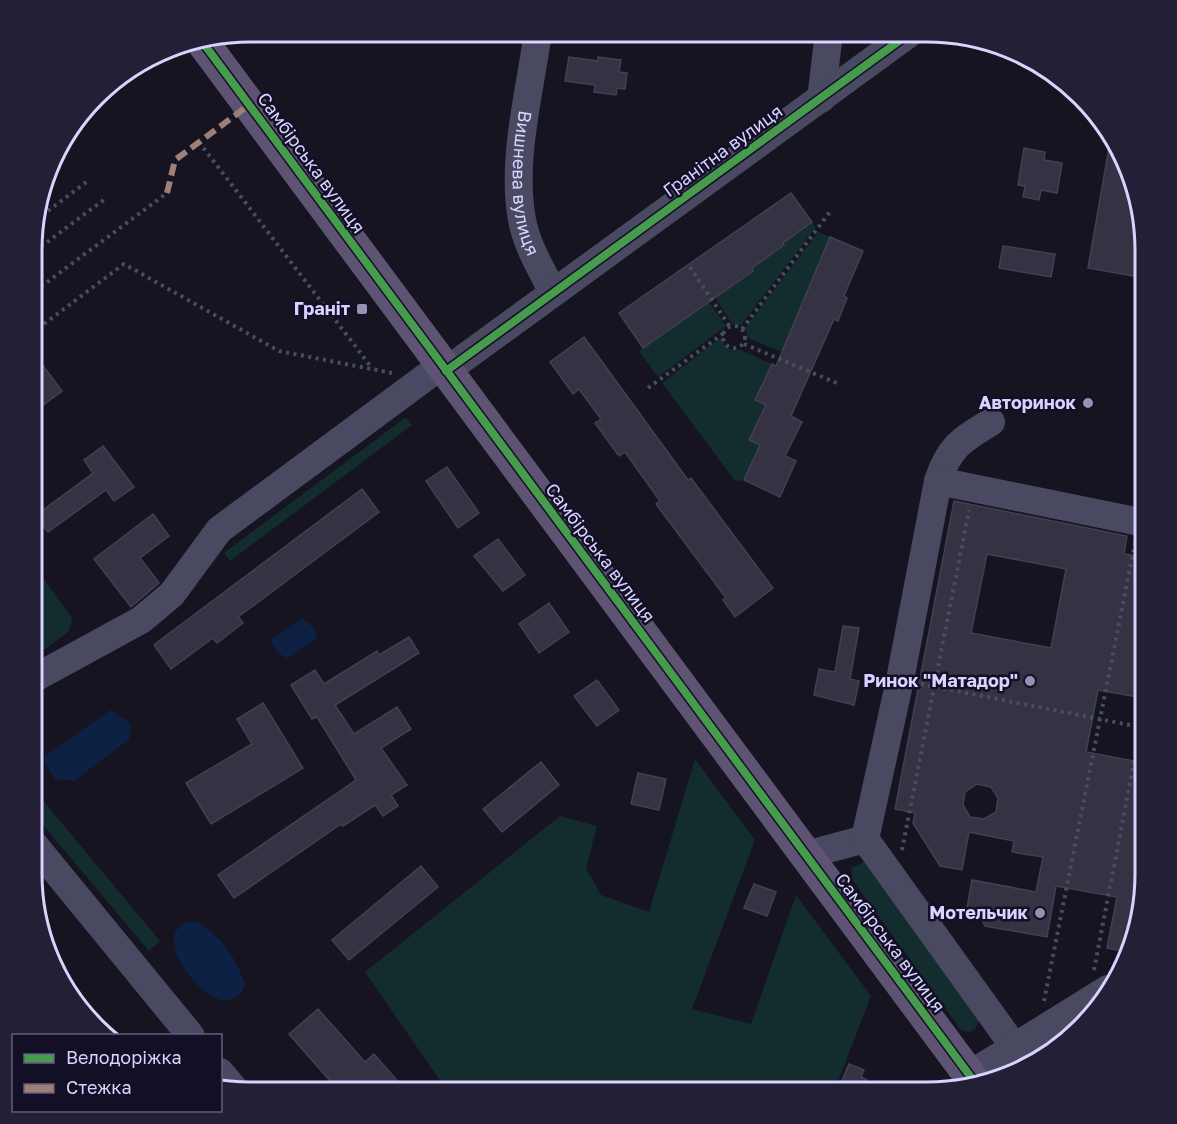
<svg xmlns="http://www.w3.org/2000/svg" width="1177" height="1124" font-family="'Golos Text',sans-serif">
<rect width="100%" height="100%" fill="#161421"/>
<!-- green -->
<g fill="#132c2d">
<path d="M812,222L816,227L741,325L732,324L715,297L753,271L752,268L784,246L783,243Z"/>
<path d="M818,232L830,237L782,352L748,338L745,328Z"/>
<path d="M709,302L726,326L658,377L639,351Z"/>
<path d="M720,338L728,349L740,350L772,364L755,400L766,405L749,440L760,445L744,480L735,481L662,383Z"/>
<path d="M406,417L412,425L230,561L224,553Z"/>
<path d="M34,565L72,618L69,631L33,658Z"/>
<path d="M695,759L755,840L692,1009L751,1024L796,895L871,996L834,1092H448L365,972L560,816L597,826L586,868L601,895L649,912Z"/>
<path d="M39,796L160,941L149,951L32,812V801Z"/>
<path d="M864,862L981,1017L975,1029L969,1032L961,1030L853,881L851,868Z"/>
</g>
<!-- water -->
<g fill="#0d2144">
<path d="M302,619L310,624L317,635L314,640L287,658C278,654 273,649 272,639Z"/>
<path d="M111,710L127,721L131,728L129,739L74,781L55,779L45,762V756Z"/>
<path d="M197,921C223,941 234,953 245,984L240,995C232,999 226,1002 218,999C198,993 155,941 183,924C186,922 193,922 197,921Z"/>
</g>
<!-- building -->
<g fill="#343243" stroke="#433f54" stroke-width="1.5" fill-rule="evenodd">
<path d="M569,57L598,61V57L621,60L619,72L627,73L625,89L617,88L616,95L594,92L595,85L565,81Z"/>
<path d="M1111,136L1134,179L1145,236V278L1088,268Z"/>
<path d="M1024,148L1045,152L1044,160L1062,163L1057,193L1041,190L1039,200L1023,197L1025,186L1018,185Z"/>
<path d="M791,193L812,222L783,243L784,245L752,268L753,271L643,348L619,313Z"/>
<path d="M830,237L863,251L844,296L847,298L838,321L834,319L791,416L802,422L785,456L796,461L780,497L744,480L760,445L749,440L766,405L755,400L772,364L776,366Z"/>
<path d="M1003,246L1055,254L1051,277L999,268Z"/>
<path d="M584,337L688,480L691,478L773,588L735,617L723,600L726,598L656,504L660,501L625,452L619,456L595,423L601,419L579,389L573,394L550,362Z"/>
<path d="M35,355L62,391L35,411Z"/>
<path d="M103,446L134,487L114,501L106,490L48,532L35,516L93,473L84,460Z"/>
<path d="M447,467L479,513L458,528L426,481Z"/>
<path d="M362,489L379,512L238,617L243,623L217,643L213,638L171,669L154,645Z"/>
<path d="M954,501L1127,536L1124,554L1145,557V654L1137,697L1098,690L1086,752L1145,763L1143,897L1130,945L1122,951L1107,948L1117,897L1056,886L1047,937L985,926L977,910L967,908L972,880L1036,892L1043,857L1012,852L1014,841L969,832L962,870L940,866L913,823L915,813L895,809ZM987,554L1066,569L1051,648L971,633ZM977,784L991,787L998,798L996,812L984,819L970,817L963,805L965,792Z"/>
<path d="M153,514L169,536L140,558L159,583L131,607L94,559Z"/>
<path d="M498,539L525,575L503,591L474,556Z"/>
<path d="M549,603L569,632L539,653L519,624Z"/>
<path d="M843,626L859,628L850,679L859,681L854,705L814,695L819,669L835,672Z"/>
<path d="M409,637L419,653L335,705L354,734L397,707L411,729L381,748L407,785L391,795L398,806L383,816L375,805L343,826L341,824L234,898L218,875L356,780L317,717L312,719L291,685L315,670L324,684L377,651L379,655Z"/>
<path d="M597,680L619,710L597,726L574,696Z"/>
<path d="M263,703L303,768L211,824L186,783L252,744L237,719Z"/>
<path d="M541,762L559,785L502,832L483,809Z"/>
<path d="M638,773L666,779L659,810L631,804Z"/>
<path d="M421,866L438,887L349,960L332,940Z"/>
<path d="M754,884L776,892L767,916L744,908Z"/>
<path d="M318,1009L365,1062L374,1054L407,1092H340L289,1034Z"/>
<path d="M849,1064L864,1070L861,1077L867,1080L861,1092H837Z"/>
</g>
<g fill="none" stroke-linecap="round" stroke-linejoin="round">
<!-- path -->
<g stroke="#44505f" stroke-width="4" stroke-dasharray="3 4.5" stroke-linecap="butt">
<path d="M199,142L372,368"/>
<path d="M36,220L89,180"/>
<path d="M35,251L105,199"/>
<path d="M690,267L730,327"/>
<path d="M35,291L167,193"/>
<path d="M35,312L44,324L124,264L279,351L392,373"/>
<circle cx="734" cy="337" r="11"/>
<path d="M742,329L832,209"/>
<path d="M744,344L839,384"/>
<path d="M648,388L724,333"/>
<path d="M921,684L1145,728"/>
<path d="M902,850L969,510"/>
<path d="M1094,970L1145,705"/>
<path d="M1044,1001L1135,543"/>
</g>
<!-- minor -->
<g stroke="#4a4962" stroke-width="28">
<path id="s1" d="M538,32C530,92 511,159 522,220C527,246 541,269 553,292"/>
<path d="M821,99L829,33"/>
<path d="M446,371L910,33"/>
<path d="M938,481C949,447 961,440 991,422"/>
<path d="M33,679L141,620L172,594L219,530L442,365"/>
<path d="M32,842L191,1036"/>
<path d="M806,855L865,839"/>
<path d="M1013,1045L865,839L900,680L938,481L1145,523"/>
<path d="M220,1072L237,1092"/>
<path d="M969,1075L1108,989"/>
</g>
<!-- major -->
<path stroke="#5e5373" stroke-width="33" d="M201,40L976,1084"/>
<!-- quiet -->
<path stroke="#9e8076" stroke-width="6" stroke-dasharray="12 6" stroke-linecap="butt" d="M167,193L175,160L249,105"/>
<!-- cycleway casing -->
<g stroke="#130f26" stroke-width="11">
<g id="cycleway">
<path d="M201,40L976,1084"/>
<path d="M446,371L910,33"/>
</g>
</g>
<!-- cycleway -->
<use href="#cycleway" stroke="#469c4c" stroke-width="8"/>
</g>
<!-- markers -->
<g fill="#9591b1" stroke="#130f26" stroke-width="2">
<rect x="356" y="303" width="12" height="12" rx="3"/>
<circle cx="1088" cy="403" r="6"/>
<circle cx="1030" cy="681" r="6"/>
<circle cx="1040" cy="913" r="6"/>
</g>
<g text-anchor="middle" stroke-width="5" stroke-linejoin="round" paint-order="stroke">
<!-- street labels -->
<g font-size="18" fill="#d9d4ff" stroke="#130f26">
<text transform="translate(723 151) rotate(-36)" y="6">Гранітна вулиця</text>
<text transform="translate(311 163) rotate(54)" y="6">Самбірська вулиця</text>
<text dy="6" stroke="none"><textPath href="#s1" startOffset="153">Вишнева вулиця</textPath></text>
<text transform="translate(600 553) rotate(53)" y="6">Самбірська вулиця</text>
<text transform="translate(890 943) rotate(53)" y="6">Самбірська вулиця</text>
</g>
<!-- poi labels -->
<g font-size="18" font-weight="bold" fill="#d9d4ff" stroke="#130f26" text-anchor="end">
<text x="350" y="315">Граніт</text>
<text x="1076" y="409">Авторинок</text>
<text x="1018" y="687">Ринок "Матадор"</text>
<text x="1028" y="919">Мотельчик</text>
</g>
</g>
<!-- crop -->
<path d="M0 0H1177V1124H0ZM250 42H927A208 208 0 0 1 1135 250V874A208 208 0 0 1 927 1082H250A208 208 0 0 1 42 874V250A208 208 0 0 1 250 42Z" fill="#231f37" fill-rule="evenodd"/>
<path fill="none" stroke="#d9d4ff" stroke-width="3" d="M250 42H927A208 208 0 0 1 1135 250V874A208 208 0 0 1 927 1082H250A208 208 0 0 1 42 874V250A208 208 0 0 1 250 42Z"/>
<!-- legend -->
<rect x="12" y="1034" width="210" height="78" fill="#130f26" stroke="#625e7d" stroke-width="1.5"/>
<rect x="24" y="1054" width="30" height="9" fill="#469c4c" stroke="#625e7d" stroke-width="1.5"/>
<text x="66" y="1064" font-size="18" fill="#d9d4ff">Велодоріжка</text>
<rect x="24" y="1084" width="30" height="9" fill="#9e8076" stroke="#625e7d" stroke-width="1.5"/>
<text x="66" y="1094" font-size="18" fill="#d9d4ff">Стежка</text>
</svg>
